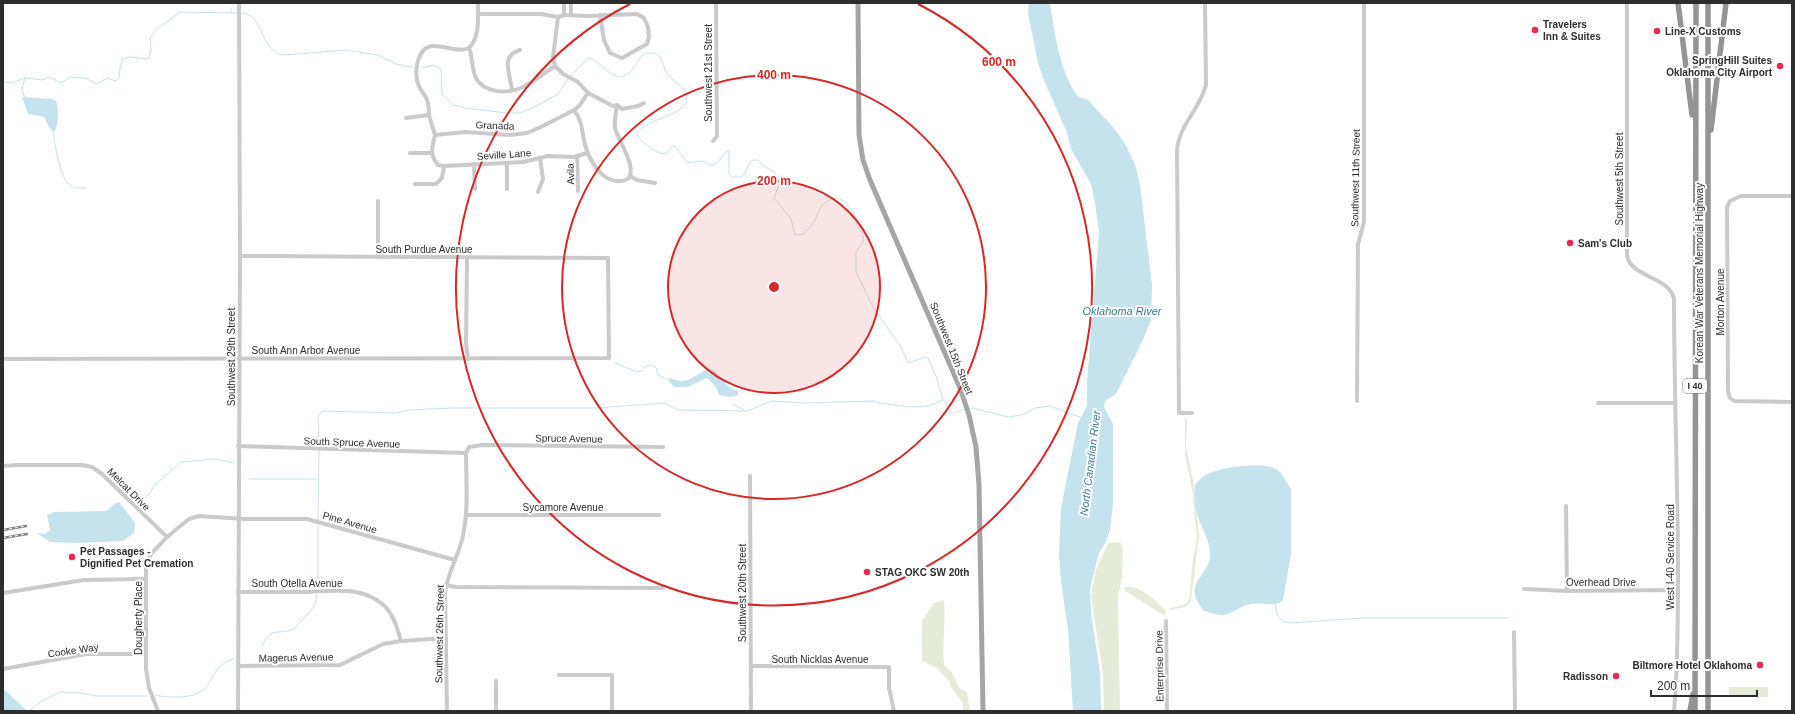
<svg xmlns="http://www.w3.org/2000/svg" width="1795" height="714" font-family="Helvetica,sans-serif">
<rect width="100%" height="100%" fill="#fff"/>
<!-- green -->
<g fill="#e6ecda">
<path d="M1185,419H1187L1186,447L1194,485L1199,537L1191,601L1185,607L1170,610V608L1186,604L1190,597L1192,565L1197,538L1192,489L1185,454Z"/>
<path d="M1120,542L1123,547L1122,577L1118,597L1120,711H1104L1103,674L1091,597L1095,572L1108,543Z"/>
<path d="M1125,587C1142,585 1154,601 1166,610L1165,616L1125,591Z"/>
<path d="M944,600C946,622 942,643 944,665L952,672L959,688L967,692L970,711H963V703L951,687L949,681L937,668L922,661V621L934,603Z"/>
<rect x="1729" y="687" width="39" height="10"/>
</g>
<!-- water -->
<g fill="#c5e3ed">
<path d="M1029,3H1050C1055,36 1059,69 1078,97L1087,99L1112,126L1124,142L1135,164L1140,185L1152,285L1151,320L1141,344L1116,394L1105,401L1104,407L1113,424V504L1110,530L1106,542L1099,553L1090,588L1091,613L1100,673L1101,711H1073L1068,629L1061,582L1059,554L1061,508L1078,423L1087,406V382L1099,232L1095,203L1091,184L1071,149L1066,130L1045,83L1038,63L1028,13Z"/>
<path d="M22,97L52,99L56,101C59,109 59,125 54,132L49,127L44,117L28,114Z"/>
<path d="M711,369C722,374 722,386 738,391V395L730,397L719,395L716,387L707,378L687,387H674L668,380L670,378C674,379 679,381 682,381C690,382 700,370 711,369Z"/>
<path d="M1241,466C1252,466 1273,463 1281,473C1285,478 1287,484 1291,489V554L1283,600C1277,608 1260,602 1251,604C1240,605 1232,615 1222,615C1216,615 1210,612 1204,611C1180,582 1210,577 1210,555C1211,541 1201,528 1197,514C1195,506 1194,495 1195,486C1203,471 1225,468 1241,466Z"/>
<path d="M119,502L135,523L134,533L123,541L77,543L50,542L38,534L39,533L45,534L50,530L47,515L54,512L106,511L116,503Z"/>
<path d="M3,689L6,691L27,711H3Z"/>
</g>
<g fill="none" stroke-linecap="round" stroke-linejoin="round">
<!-- stream -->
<g stroke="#c5e3ed" stroke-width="1">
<path d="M231,8V12"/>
<path d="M240,13C266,13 257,50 284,55L346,50L378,55L396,64L414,68"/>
<path d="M421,68L434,65L441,69L442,94L453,105L465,108L507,113H519L533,108L558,94L568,79"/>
<path d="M570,77L587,59L590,58C602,62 614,85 629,73C635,68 638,59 645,53C660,52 661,57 665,70C668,79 682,84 686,93C692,110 665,116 655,121C648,124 643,127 637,133L638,137C645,144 656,154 666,154L672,146H675L687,163L702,161L710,165L716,164L727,151H729V174L732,177H742C747,171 747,165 753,160H758L767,168L773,171L779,178L780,182L774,198L791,219L795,235L803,234C808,230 812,225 815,220C818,215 818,210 822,206C844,181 860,224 864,240L856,252V272L873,307L901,347L908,363L925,357L928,358L936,376L943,399L951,413H954L965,409"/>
<path d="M3,82L12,83L25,78L42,80L49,77L61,83L70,77L85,78L97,84L107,78L116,81L119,78L120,68L123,59L129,57L148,59L151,51L150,38L157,29L180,12L237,13"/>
<path d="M25,98L22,89L25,78"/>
<path d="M53,130C55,144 59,178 71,186C75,189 81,188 86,188"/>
<path d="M615,363L637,372L642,371L644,367C650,365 653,365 657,369V374L668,380"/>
<path d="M732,404L744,410"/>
<path d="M969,409L973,408L1008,417L1022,415L1035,408L1050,406L1082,418"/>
<path d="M319,447L318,416L321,412L325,411L394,413L408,410L451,408H596L665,403L678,410L747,411L772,401L804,403L874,401L877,403C897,404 924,413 942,400"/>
<path d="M249,479H318"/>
<path d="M140,502L149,494L156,484L181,462L215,459L234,463"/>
<path d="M318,521L319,450"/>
<path d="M318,591V524"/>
<path d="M1275,603C1277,614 1277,621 1290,623L1363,618H1509"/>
<path d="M262,646C272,625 277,636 294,629C305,614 315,613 317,594"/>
<path d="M155,695C162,697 169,697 177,697C219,697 204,668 233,659"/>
<path d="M29,711L42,701L60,692L80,693L96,696H147"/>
</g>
<!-- minor -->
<g stroke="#cacaca" stroke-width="4">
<path d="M1627,3V256C1632,278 1669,276 1674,299C1674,392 1678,485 1678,578C1678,622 1678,667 1674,711"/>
<path d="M478,14H541L558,17L564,15L586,16L637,14L644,18L648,27L649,37L647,44L622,58L610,53L604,40L600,15"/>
<path d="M564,15V3"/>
<path d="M571,15V3"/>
<path d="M469,48C480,37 478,17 478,3"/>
<path d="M555,66L563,74L578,82L588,93L613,106L617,105L622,109L638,106L644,103"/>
<path d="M512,90C510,73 500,56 520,50"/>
<path d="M574,110C584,123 581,133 586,148C592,166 607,188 628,179C638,167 618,141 615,128C614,120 616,113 617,105"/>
<path d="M429,115L435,135"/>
<path d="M406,118L429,115C429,110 429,105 427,100C425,94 420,90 418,84C414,72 417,48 432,46C444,45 457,53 469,48C473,57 471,68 476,78C484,93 506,94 521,88C533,83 544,73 555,66L553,58L558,17"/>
<path d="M435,135C432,148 429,154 438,165L444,166L523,162L548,156L574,157L587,153"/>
<path d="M435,135L465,132L510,135L527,133L541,127L574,110L579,106L588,93"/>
<path d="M713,141L717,136L716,3"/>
<path d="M410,153H431"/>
<path d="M577,156L578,191"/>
<path d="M474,164L475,189"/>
<path d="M630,176L637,180L655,183"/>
<path d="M415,184H436L442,178L444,166"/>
<path d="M507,189V163"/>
<path d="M538,192L543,179L540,158"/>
<path d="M1792,196H1741L1730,201L1727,207L1728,391L1730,398L1734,401L1792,402"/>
<path d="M378,201V257"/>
<path d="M467,258L466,344L468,359"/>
<path d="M3,359L609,358L608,258L240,256"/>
<path d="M1357,401L1358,244L1364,222V3"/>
<path d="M1598,403H1675"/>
<path d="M1192,413H1179L1177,150C1179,125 1200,109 1206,85L1205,3"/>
<path d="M238,446L466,453"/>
<path d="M3,466L17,465H82L92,467L102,474L167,537"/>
<path d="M750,476L751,711"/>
<path d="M1566,506L1567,591"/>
<path d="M466,515H659"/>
<path d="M446,585L456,587L663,588"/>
<path d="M1524,589L1567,591L1678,590"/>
<path d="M238,592C261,592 284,592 306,592C331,591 360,586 381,603C393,612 397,627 401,641"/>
<path d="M3,593L84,580L146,579"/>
<path d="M1166,621L1167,711"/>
<path d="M1514,632L1515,711"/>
<path d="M238,666L340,665L383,644L401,641L446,638"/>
<path d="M751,666L889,667V688L894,711"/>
<path d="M3,669L86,654H146"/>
<path d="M559,675H612V711"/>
<path d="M496,681V711"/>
<path d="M158,711L149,688L146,669V564L151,554L167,537L189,519L199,516L245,519H307L455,560"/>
<path d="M238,711L240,256L239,3"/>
<path d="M447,711L445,593C447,575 457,558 462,540C469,512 466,481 466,453L469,447L482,445L663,447"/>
</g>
<!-- major -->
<path stroke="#a5a5a5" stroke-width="5" d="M858,3L859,135L863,160L870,180L960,388L969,415L976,447L979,485L983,711"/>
<!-- highway -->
<g stroke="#949494" stroke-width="5.5">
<path d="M1678,3L1692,115"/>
<path d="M1711,130L1726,3"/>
<path d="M1690,711L1693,694"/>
<path d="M1695,711L1696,3"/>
<path d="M1708,711V3"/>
</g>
<!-- rail casing -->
<g stroke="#828282" stroke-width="2.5">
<g id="rail">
<path d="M3,530L26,526"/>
<path d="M3,538L27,534"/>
</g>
</g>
<!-- rail -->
<use href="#rail" stroke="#fff" stroke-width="1" stroke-dasharray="3" stroke-linecap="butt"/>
</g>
<!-- distance rings -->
<circle cx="774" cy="287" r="106" fill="#d62828" fill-opacity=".12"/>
<g fill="none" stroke="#d62828" stroke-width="2">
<circle cx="774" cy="287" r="106"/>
<circle cx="774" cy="287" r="212"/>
<path d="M918 4A318 318 0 1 1 630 4"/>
</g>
<!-- markers -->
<g fill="#ed2753" stroke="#fff" stroke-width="1.5">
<circle cx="1535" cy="30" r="4"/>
<circle cx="1657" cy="31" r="4"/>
<circle cx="1780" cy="66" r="4"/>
<circle cx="1570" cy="243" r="4"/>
<circle cx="72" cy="557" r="4"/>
<circle cx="867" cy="572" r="4"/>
<circle cx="1760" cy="665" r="4"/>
<circle cx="1616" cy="676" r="4"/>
</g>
<g text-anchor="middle" stroke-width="4" stroke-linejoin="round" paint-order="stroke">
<!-- shield labels -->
<rect fill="#fff" stroke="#6c6c6c" stroke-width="1" x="1683" y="379" width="24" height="14" rx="3"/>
<g font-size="9" font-weight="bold" fill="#2d2d2d">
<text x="1695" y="389">I 40</text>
</g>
<!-- poi labels -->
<g font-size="10" font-weight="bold" fill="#2d2d2d" stroke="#fff" text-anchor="start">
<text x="1543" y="28">Travelers<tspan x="1543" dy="12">Inn &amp; Suites</tspan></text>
<text x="1665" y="35">Line-X Customs</text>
<text x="1772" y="64" text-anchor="end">SpringHill Suites<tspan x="1772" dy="12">Oklahoma City Airport</tspan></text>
<text x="1578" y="247">Sam's Club</text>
<text x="80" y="555">Pet Passages -<tspan x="80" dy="12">Dignified Pet Cremation</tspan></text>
<text x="875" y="576">STAG OKC SW 20th</text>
<text x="1752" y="669" text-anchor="end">Biltmore Hotel Oklahoma</text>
<text x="1608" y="680" text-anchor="end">Radisson</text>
</g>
<!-- street labels -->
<g font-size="10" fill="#2d2d2d" stroke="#fff">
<text transform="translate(708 73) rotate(-90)" y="4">Southwest 21st Street</text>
<text transform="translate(495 125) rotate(2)" y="4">Granada</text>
<text transform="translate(504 154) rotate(-4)" y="4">Seville Lane</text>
<text transform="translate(570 174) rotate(-92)" y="4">Avila</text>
<text transform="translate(1355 178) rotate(-89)" y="4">Southwest 11th Street</text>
<text transform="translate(1619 179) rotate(-90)" y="4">Southwest 5th Street</text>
<text x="424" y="253">South Purdue Avenue</text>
<text transform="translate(1699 273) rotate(-90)" y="4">Korean War Veterans Memorial Highway</text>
<text transform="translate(1720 302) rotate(-90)" y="4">Morton Avenue</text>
<text transform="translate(952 348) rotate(68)" y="4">Southwest 15th Street</text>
<text x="306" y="354">South Ann Arbor Avenue</text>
<text transform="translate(231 357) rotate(-90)" y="4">Southwest 29th Street</text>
<text transform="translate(569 438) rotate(1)" y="4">Spruce Avenue</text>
<text transform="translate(352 442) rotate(2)" y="4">South Spruce Avenue</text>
<text transform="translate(129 489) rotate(45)" y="4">Melcat Drive</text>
<text x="563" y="511">Sycamore Avenue</text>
<text transform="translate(350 522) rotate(16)" y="4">Pine Avenue</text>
<text transform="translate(1670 557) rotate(-90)" y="4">West I-40 Service Road</text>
<text x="1601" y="586">Overhead Drive</text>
<text x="297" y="587">South Otella Avenue</text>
<text transform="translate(742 593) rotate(-90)" y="4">Southwest 20th Street</text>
<text transform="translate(138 618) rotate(-90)" y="4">Dougherty Place</text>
<text transform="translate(439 634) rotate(-89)" y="4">Southwest 26th Street</text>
<text transform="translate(73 650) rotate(-8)" y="4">Cooke Way</text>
<text transform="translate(296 657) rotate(-1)" y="4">Magerus Avenue</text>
<text x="820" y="663">South Nicklas Avenue</text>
<text transform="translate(1159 666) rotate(-91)" y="4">Enterprise Drive</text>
</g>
<!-- water labels -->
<g font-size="11" font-style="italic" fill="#387d93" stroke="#fff">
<text x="1122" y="315">Oklahoma River</text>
<text transform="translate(1090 463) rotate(-83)" y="4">North Canadian River</text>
</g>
</g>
<circle cx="774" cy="287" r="6" fill="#d62828" stroke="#fff" stroke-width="2"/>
<g font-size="12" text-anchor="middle" font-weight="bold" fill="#d62828" stroke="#fff" stroke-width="4" stroke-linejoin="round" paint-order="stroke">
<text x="999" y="66">600 m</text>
<text x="774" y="79">400 m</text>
<text x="774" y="185">200 m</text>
</g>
<!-- border -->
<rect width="1795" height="714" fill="none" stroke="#2d2d2d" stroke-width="8"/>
<!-- scale -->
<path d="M1651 690v6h106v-6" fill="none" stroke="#2d2d2d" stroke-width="2"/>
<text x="1657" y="690" font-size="12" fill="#2d2d2d" stroke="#ffffff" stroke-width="3" paint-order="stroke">200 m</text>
</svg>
